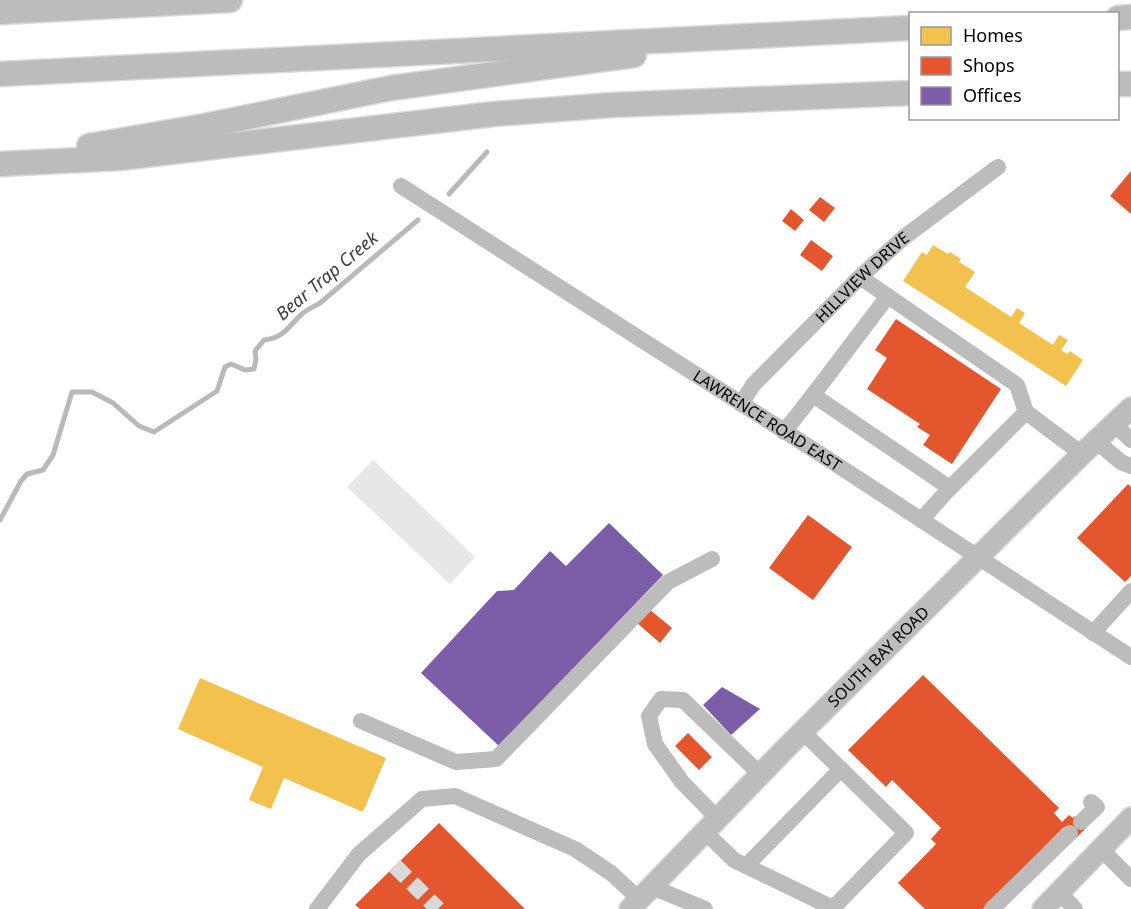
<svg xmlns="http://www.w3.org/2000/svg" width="1131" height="909" font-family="'Noto Sans',sans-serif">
<rect width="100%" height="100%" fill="#fff"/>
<!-- green -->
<path fill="#e7e7e7" d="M373,460L475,557L450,584L347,487Z"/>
<!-- homes -->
<g fill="#f2c14e">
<path d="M933,245L948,254L950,252L961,259L959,262L975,272L965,287L1011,317L1017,308L1025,313L1019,323L1053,345L1059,335L1068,340L1061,350L1067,354L1070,351L1083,360L1066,386L903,281L922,252L927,255Z"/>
<path d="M200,678L386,758L363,812L284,778L271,809L249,800L263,767L178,729Z"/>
</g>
<!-- shops -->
<g fill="#e4572e">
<path d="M1131,171V214L1110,196Z"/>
<path d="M820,197L835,208L824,222L809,210Z"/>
<path d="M791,209L804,220L795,231L782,221Z"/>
<path d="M811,240L833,256L822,271L800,255Z"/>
<path d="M896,319L1001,389L952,464L923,445L930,435L917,427L920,424L867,389L887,358L875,350Z"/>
<path d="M1128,484L1131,487V576L1125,582L1077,538Z"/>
<path d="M808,515L852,547L813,600L769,568Z"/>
<path d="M649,609L672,628L660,643L637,623Z"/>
<path d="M923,675L1059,808L1054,813L1062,822L1069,815L1073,818L1075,816L1086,828L1075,839L1064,827L983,909H925L898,883L936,844L931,839L941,828L892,780L886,787L848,750Z"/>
<path d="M688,733L712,757L699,770L675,746Z"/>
<path d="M439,823L525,909H360L355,905Z"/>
</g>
<!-- offices -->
<g fill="#7b5ea7">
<path d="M609,523L663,575L499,746L421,673L497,591L514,590L550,551L566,566Z"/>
<path d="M722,687L760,709L731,735L703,705Z"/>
</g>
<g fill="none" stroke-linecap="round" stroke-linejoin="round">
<!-- stream -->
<g stroke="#b9b9b9" stroke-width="5">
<path d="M449,194L487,152"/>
<path d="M0,520L21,481L27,474L43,470L53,455L72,392H92L113,403L139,426L154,432L217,391L225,367L231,364L245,370L254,369L256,359L255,351L264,340C286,337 288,326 303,313C308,309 315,306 320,303L418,220"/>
</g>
<!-- minor-tunnel -->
<path stroke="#d9d9d9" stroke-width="16" stroke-dasharray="16 8" stroke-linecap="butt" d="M395,866L438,909"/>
<!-- major casing -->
<g stroke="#dbdbdb" stroke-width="24">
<g id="major">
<path id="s3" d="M630,909L786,748L1082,454L1131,408"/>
<path d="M1043,909L1131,818"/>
</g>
</g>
<!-- highway casing -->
<g stroke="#dbdbdb" stroke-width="27">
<g id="highway">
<path d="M0,12L230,0"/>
<path d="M1118,18L1131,17"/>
<path d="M0,74L910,28"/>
<path d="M1118,84H1131"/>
<path d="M89,146L204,126L391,88L634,55"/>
<path d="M0,164L120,158L494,114L612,105L910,93"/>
</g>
</g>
<!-- minor -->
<g stroke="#bcbcbc" stroke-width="16">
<path id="s1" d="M401,186L828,459L1131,657"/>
<path d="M860,277L1017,385L1026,412"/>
<path d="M813,395L888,296"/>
<path id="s2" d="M741,404L753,385L860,277L903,238L998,167"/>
<path d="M1114,424L1131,440"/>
<path d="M784,432L813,395L950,488"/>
<path d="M1096,441L1121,462L1131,466"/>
<path d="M921,520L950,488L1026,412L1082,454"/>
<path d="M1093,633L1131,591"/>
<path d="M361,721L456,762L496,759L668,582L712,559"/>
<path d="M718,819L682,782L655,744L649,716L661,699L683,700L761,775"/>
<path d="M1081,822L1097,807L1091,802"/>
<path d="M705,832L734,860L833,908L906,833L803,732"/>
<path d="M1101,849L1131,879"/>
<path d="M746,866L841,769"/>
<path d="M652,887L705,909"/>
<path d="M1059,892L1075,909"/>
<path d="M317,909L359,854L422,799L455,796L575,849L611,873L639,899"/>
<path d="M992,909L1070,833"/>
</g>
<!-- major -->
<use href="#major" stroke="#bcbcbc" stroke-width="21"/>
<!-- highway -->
<use href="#highway" stroke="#bcbcbc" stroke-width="24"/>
</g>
<g text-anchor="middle" stroke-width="6" stroke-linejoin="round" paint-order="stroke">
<!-- street labels -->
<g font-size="16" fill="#000" stroke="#fff">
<text dy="6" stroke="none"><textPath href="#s2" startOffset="176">HILLVIEW DRIVE</textPath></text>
<text dy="6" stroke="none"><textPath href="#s1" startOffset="435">LAWRENCE ROAD EAST</textPath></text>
<text dy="6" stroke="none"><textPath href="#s3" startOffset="354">SOUTH BAY ROAD</textPath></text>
</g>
<!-- water labels -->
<g font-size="18" font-style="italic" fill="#3c3c3c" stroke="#fff">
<text transform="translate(327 276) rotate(-40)" y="6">Bear Trap Creek</text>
</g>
</g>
<!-- legend -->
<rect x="909" y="12" width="210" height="108" fill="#ffffff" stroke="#999999" stroke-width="1.5"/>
<rect x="921" y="27" width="30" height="18" fill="#f2c14e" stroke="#999999" stroke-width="1.5"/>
<text x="963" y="42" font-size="18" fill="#000000">Homes</text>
<rect x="921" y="57" width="30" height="18" fill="#e4572e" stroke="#999999" stroke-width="1.5"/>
<text x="963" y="72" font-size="18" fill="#000000">Shops</text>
<rect x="921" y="87" width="30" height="18" fill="#7b5ea7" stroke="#999999" stroke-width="1.5"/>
<text x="963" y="102" font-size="18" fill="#000000">Offices</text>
</svg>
